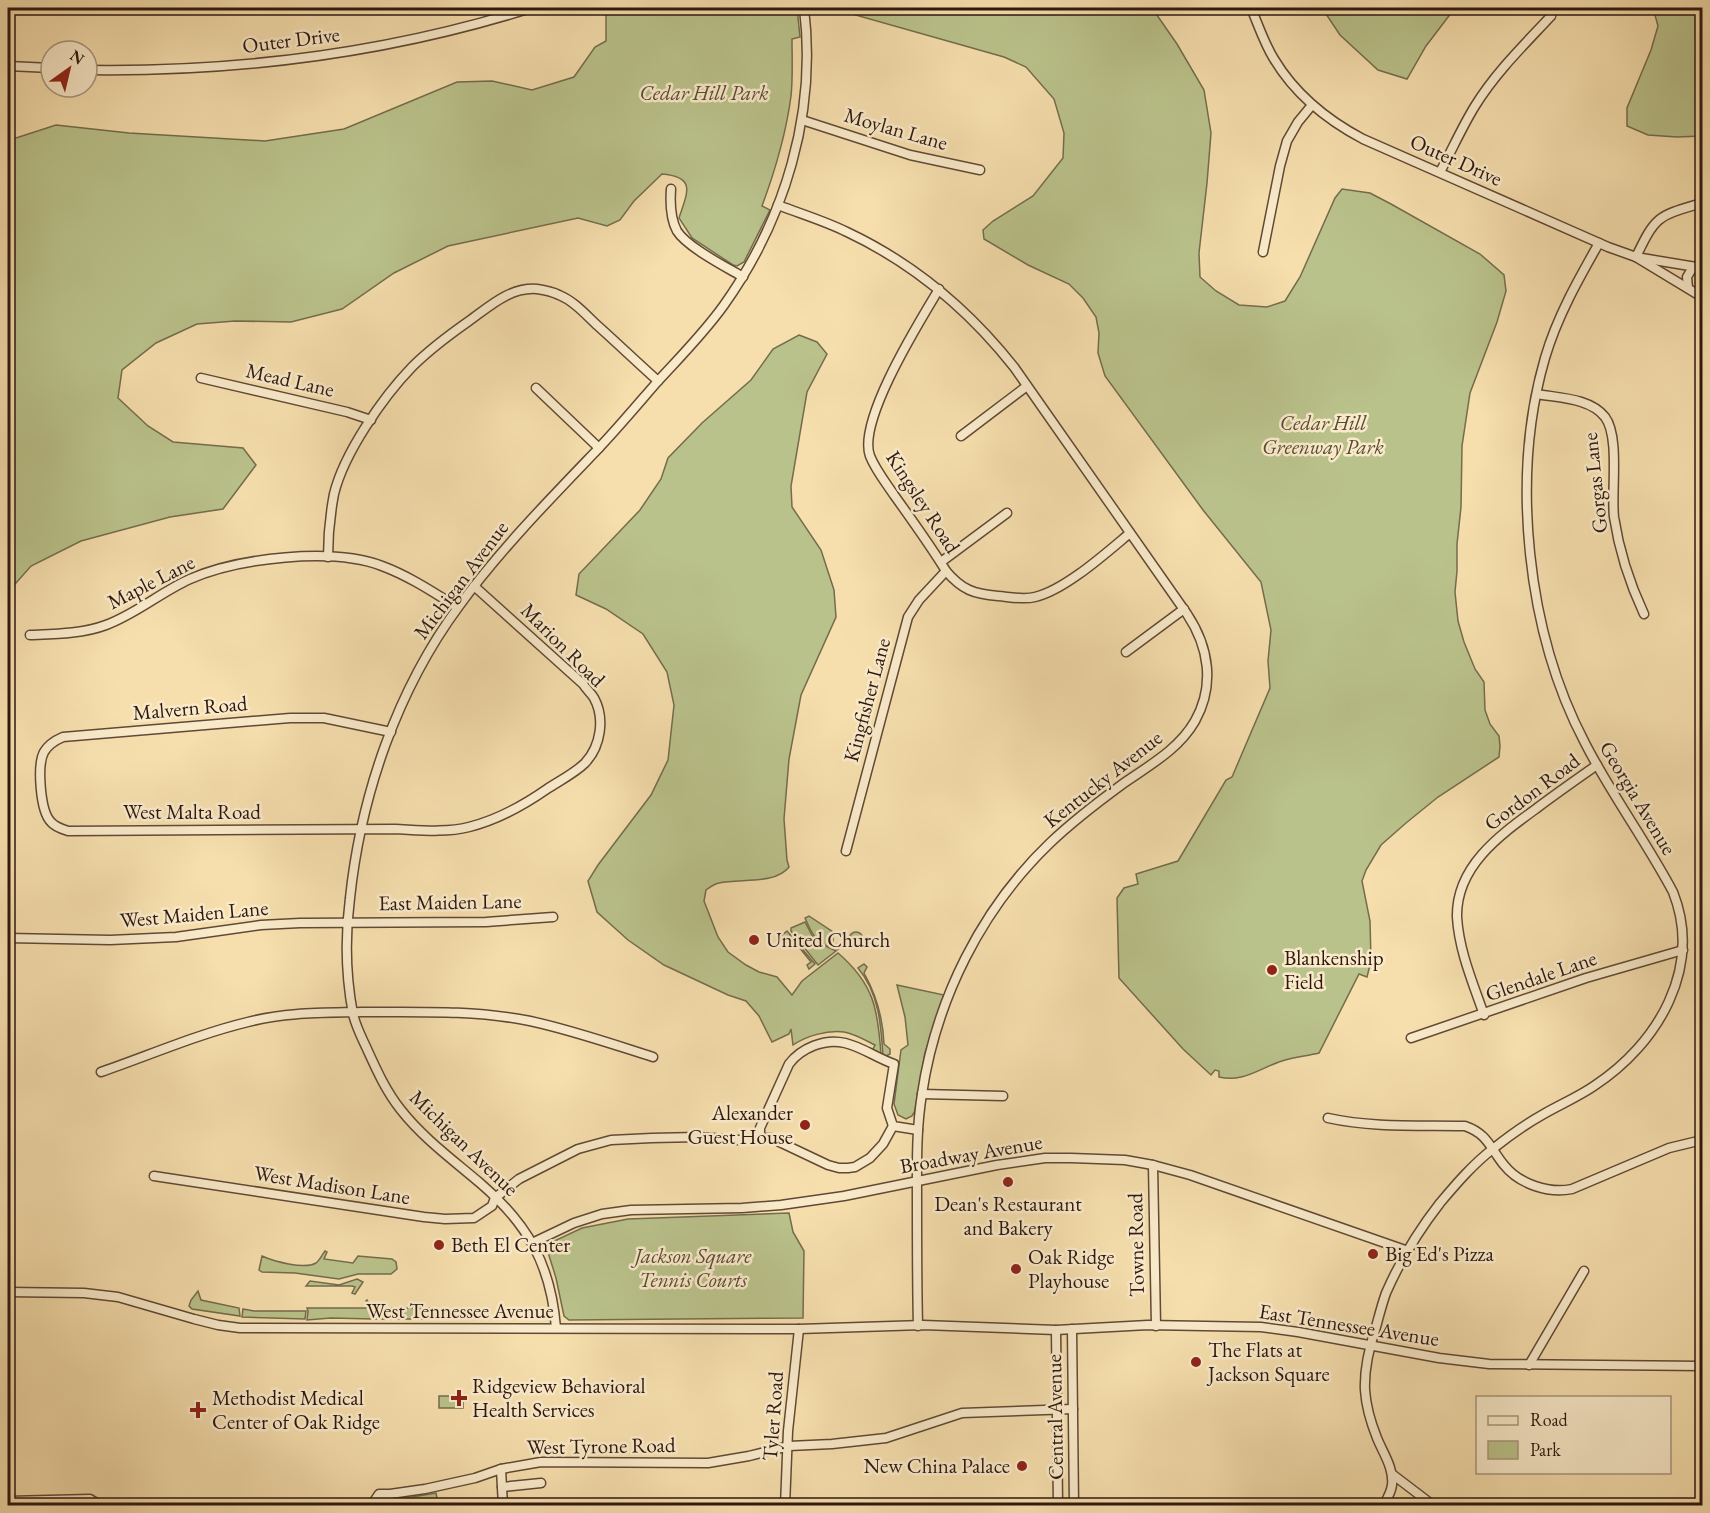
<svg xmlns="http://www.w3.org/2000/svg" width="1710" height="1513" font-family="'EB Garamond',serif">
<rect width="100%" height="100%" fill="#f6dead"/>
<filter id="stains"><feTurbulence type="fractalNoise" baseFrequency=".00333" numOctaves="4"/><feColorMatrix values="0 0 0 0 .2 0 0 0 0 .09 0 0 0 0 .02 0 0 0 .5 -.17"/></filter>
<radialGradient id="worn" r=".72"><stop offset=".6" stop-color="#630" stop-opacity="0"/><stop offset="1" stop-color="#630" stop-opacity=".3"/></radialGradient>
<!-- green -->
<g fill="#bac28b" stroke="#746c4d" stroke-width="1.5">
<path d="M606,8H797L800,37L792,39C792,58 793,78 791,96C786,134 775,171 762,206L770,210L744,262L737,266L733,265L692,238L679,218C687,193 697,177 662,174L634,201L620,220L607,226L578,218L448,246L394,273L342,309L291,322L235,321L197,324L156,343L122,370L118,398L148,426L173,442L243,448L256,465L223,509L170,517L81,541L31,566L8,592V139L16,138L56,125L129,133L265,141L344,129L457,82L492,81L532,90L574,77L595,47L606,41Z"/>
<path d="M853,8H1152L1177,44L1204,90L1211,133L1207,183L1199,253L1200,277L1216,291L1239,305L1267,307L1285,301L1300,277L1335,198L1342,189L1370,193L1391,204L1480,254L1504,275L1506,291L1497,322L1470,393L1462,446L1461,507L1457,544V571L1455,592L1458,621L1464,642L1475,669L1484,682L1485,710L1490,724L1499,736L1500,746L1499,757L1438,797L1406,823L1381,845L1366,870L1362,881L1370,921L1371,961L1367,977L1359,974L1319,1053C1307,1056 1294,1057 1282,1061C1260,1068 1243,1083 1219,1077V1071L1215,1070L1211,1075L1183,1049L1119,978L1117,898L1124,888L1138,884L1136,874L1178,861L1226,780L1232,777L1270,688L1268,661L1271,630L1261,582L1203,510L1105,376L1098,353L1099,333L1096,317L1083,298L1069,284L1028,265L984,239L983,230L993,221L1033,196L1063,158L1064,133L1054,99L1026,67L1004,57L852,14Z"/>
<path d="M1322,8H1455L1426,46L1407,79L1378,70L1340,35Z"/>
<path d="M1653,8H1702V136L1677,137L1648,135L1627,126V108L1651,50L1658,26Z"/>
<path d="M799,335L817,342L827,354L807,392L791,486L792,507L821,550L834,590L836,617L801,695L789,759L784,819L787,860L789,867C775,885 740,878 719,883C714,884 710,887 706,890L704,901L718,937L728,952L746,965L759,972L777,977L792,995L802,981L838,953C874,984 878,1009 881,1055L872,1051L875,1045C865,1040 855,1034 844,1032C827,1030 806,1036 793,1045L791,1029L789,1034L772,1042L759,1016L746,1001L728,995L664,965L628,940L597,912L588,881L598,865L651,795L668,760L674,705L667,672L643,634L606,609L576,595L579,574L640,510L661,479L668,458L702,423L751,380L773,349Z"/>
<path d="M809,916L833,932V945L839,944L840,948L837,950C817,944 813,937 805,918Z"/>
<path d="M805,922L815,941L836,951L818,965L791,931V928Z"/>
<path d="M787,931L815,964L809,969L807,965L811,962L790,936L783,941L781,939L782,938L781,936Z"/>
<circle cx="856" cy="939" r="7"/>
<path d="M864,964L867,967L864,973C877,996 883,1018 884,1044L890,1049V1054L886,1056H883C881,1025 879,993 858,968Z"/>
<path d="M897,985L944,995L925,1053L915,1111L912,1116L906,1119L898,1115L894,1104L901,1050L908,1045L905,1017Z"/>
<path d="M789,1213L793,1232L804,1251L803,1318L569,1320L564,1316L556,1278L547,1249L550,1243L582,1228L628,1219Z"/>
<path d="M325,1251L327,1252L324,1259L353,1263L358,1256L392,1259L396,1262L397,1269L391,1274H358L339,1279L295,1273L262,1272L259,1270L262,1256C273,1261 304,1270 316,1263C320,1260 322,1255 325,1251Z"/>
<path d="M357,1279L363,1282L355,1294L352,1293L355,1287L352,1286H306L310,1281L339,1285Z"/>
<path d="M198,1291L201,1300L239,1308L240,1316L192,1309L189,1306L191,1300Z"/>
<path d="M367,1300L373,1311V1319L331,1318L307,1320L308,1311L307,1308H369L366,1301Z"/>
<path d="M373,1308H430L436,1311V1316L433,1319H375Z"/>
<path d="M243,1309L254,1311H306L305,1319L242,1317Z"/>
<rect x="439" y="1396" width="24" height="12"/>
<path d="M436,1493L438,1503L426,1505H384V1503L388,1501Z"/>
</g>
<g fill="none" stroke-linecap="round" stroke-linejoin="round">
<!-- minor casing -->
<g stroke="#604936" stroke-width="11">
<g id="minor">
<path d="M1251,8C1258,24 1264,43 1274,59C1295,94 1327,120 1363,139L1608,247L1636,257L1702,268"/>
<path d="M8,66L51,68"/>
<path d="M87,70C237,72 388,53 531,8"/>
<path d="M802,120L910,155L980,170"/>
<path d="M1440,172C1452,150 1462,127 1475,106C1496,72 1524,45 1551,16"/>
<path d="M671,189C670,203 670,218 677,231C687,247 726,267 743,277"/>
<path d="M1702,203C1658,216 1656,215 1636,257L1702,297"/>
<path d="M778,205C801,214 825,221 847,232C915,264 968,309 1014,367L1187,614C1209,647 1215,685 1195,721C1179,749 1150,765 1124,783C1098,802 1073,821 1050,843C981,909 936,1000 922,1094C916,1130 917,1167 917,1203C917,1244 917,1285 918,1326"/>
<path d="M1263,252L1280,166L1287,141L1298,122L1312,105"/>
<path d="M1688,288L1687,277L1693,267"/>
<path d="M939,289C920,321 857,421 870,456C875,469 886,483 894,495C912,520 930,545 946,571C962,590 974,594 998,596C1010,597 1023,600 1035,597C1065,590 1106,553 1130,533"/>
<path d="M201,378L347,412L371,420"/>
<path d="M536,388L599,448"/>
<path d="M1537,394C1559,398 1590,398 1605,417C1620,437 1611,492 1614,517C1619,550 1630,584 1644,614"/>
<path d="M961,436L1027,386"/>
<path d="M328,557C328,536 330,515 334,494C344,453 383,397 412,367C429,350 449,335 469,321C490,306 510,287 537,289C544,290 553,292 559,295C574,301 586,315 598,326C618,344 638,363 658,381"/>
<path d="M941,562L1007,513"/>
<path d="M30,635C55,634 82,634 106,625C136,614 161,592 190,579C238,558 332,547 382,566C409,576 433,592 457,607"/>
<path d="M1126,652L1184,609"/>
<path d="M391,732L324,718H290L63,737C56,740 48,745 44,752C37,765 40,811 51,822C55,827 62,829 68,831L395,829C419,830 445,833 469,827C497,820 524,805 547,789C559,781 575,773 585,763C601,746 605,718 594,698C591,693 586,689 583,684L474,586"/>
<path d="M846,851L908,617L919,600L946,571"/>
<path d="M8,938L110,940L176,937L261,925L300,923L486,922L553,917"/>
<path d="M1484,1015C1473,983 1459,951 1457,917C1456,866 1500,835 1537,808C1557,793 1577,779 1597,765"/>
<path d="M1411,1038L1586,978L1683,950"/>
<path d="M101,1072C150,1055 198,1034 248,1022C286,1012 323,1013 362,1012C418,1012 475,1010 530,1021C572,1030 612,1044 653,1057"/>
<path d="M922,1094L1003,1096"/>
<path d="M1328,1118C1373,1128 1420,1125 1465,1126C1488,1134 1490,1148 1504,1165C1519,1184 1549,1194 1572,1189L1669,1148L1702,1140"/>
<path d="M760,1138V1128L789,1064C801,1048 825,1038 845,1043C862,1047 877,1058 894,1064L887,1108L893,1126L918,1130"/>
<path d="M1153,1165L1156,1326"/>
<path d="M154,1176L424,1217L445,1219L474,1218L492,1206L495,1198L519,1179L578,1149L611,1140L652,1138L698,1137L739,1140L771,1138L828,1165L839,1168H848L855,1167L870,1158L883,1144L893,1126"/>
<path d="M532,1243L574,1223L602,1214L631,1210L742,1208L781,1205L844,1196L997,1165L1045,1158H1071L1125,1160L1153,1165L1190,1175L1408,1251"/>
<path d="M8,1292L84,1293L118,1297L194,1319L218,1325L240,1328L799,1329L923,1325L1056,1330L1148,1325L1261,1327L1298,1332L1439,1358L1489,1364L1702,1366"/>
<path d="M556,1328C551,1265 528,1224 480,1183C453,1160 423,1138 401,1110C386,1091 377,1071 367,1049C362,1038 356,1027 353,1014C346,977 345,936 350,898C361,795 397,690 459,606C500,550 549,500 597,450C618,428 638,404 658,381C681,356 704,333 724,305C785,219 817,113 804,8"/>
<path d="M1072,1329L1074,1506"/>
<path d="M1056,1330L1058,1506"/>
<path d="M1529,1365L1584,1271"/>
<path d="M501,1469L503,1506"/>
<path d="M1392,1474L1434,1506"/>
<path d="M502,1487L541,1483"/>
<path d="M8,1501L90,1499L101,1506"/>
<path d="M371,1506L379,1494H390L425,1489L475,1478L501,1469L541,1462L708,1463L749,1456L789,1446L832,1444L886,1438L962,1413L1073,1409"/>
<path d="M785,1506L788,1431L799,1329"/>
<path d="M1383,1506C1387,1499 1391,1493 1392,1485C1394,1468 1383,1453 1377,1438C1371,1423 1366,1406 1365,1390C1364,1368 1369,1348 1376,1327C1379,1316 1382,1304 1386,1293C1400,1261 1419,1230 1440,1203C1456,1184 1473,1164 1494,1148C1509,1136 1526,1124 1542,1115C1559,1105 1578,1097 1594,1086C1658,1044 1703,968 1673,892C1646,841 1611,794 1585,743C1527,633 1510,478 1545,358C1557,317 1578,280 1599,243"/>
</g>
</g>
<!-- minor -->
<use href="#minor" stroke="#f9eaca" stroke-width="8"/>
</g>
<!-- markers -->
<g fill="#8f2418" stroke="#f9eaca" stroke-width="2">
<circle cx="754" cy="940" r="6"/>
<circle cx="1272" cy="970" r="6"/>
<circle cx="805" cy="1125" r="6"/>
<circle cx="1008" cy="1182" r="6"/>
<circle cx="439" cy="1245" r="6"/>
<circle cx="1373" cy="1254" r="6"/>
<circle cx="1016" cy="1269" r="6"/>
<circle cx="1196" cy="1362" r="6"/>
<path d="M456 1389h6v6h6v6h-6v6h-6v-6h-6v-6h6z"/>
<path d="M195 1401h6v6h6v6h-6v6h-6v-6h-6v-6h6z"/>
<circle cx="1022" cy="1466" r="6"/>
</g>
<g text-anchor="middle" stroke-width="5" stroke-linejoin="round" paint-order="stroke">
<!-- street labels -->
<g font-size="21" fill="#2e170f" stroke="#f9eaca">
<text transform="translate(291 40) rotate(-7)" y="7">Outer Drive</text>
<text transform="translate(896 129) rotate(16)" y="7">Moylan Lane</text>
<text transform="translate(1456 160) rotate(24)" y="7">Outer Drive</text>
<text transform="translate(290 380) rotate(13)" y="7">Mead Lane</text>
<text transform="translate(1595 483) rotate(-96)" y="7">Gorgas Lane</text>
<text transform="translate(923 502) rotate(57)" y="7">Kingsley Road</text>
<text transform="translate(461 580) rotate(-53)" y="7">Michigan Avenue</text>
<text transform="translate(151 582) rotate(-27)" y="7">Maple Lane</text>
<text transform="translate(563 645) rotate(45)" y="7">Marion Road</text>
<text transform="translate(867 700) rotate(-75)" y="7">Kingfisher Lane</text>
<text transform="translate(190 708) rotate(-5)" y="7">Malvern Road</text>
<text transform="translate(1103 779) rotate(-38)" y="7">Kentucky Avenue</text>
<text transform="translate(1532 792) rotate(-37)" y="7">Gordon Road</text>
<text transform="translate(1638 798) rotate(59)" y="7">Georgia Avenue</text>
<text x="192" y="819">West Malta Road</text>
<text transform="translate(450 902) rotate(-1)" y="7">East Maiden Lane</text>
<text transform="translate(194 914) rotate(-5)" y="7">West Maiden Lane</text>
<text transform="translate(1541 976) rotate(-19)" y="7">Glendale Lane</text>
<text transform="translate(464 1143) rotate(44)" y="7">Michigan Avenue</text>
<text transform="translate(971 1154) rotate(-10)" y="7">Broadway Avenue</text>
<text transform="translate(332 1185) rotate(9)" y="7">West Madison Lane</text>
<text transform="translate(1136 1245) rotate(-91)" y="7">Towne Road</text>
<text x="460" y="1318">West Tennessee Avenue</text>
<text transform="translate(1349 1325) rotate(9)" y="7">East Tennessee Avenue</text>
<text transform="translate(773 1416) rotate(-86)" y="7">Tyler Road</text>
<text transform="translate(1055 1417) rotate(-91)" y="7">Central Avenue</text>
<text transform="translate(601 1446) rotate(-1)" y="7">West Tyrone Road</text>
</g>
<!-- park labels -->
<g font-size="21" font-style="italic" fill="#584a34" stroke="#f9eaca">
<text x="704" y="100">Cedar Hill Park</text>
<text x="1323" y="430">Cedar Hill<tspan x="1323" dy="24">Greenway Park</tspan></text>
<text x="693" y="1263">Jackson Square<tspan x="693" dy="24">Tennis Courts</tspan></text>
</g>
<!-- poi labels -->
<g font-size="21" fill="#2e170f" stroke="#f9eaca" text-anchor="start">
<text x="766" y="947">United Church</text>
<text x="1284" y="965">Blankenship<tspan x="1284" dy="24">Field</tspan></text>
<text x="793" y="1120" text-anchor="end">Alexander<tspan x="793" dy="24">Guest House</tspan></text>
<text x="1008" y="1211" text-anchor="middle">Dean's Restaurant<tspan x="1008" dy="24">and Bakery</tspan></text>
<text x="451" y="1252">Beth El Center</text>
<text x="1385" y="1261">Big Ed's Pizza</text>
<text x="1028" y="1264">Oak Ridge<tspan x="1028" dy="24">Playhouse</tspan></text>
<text x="1208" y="1357">The Flats at<tspan x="1208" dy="24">Jackson Square</tspan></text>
<text x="472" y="1393">Ridgeview Behavioral<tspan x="472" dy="24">Health Services</tspan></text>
<text x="212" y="1405">Methodist Medical<tspan x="212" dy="24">Center of Oak Ridge</tspan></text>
<text x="1010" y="1473" text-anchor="end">New China Palace</text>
</g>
</g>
<!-- margin -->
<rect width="1710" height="1513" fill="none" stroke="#f6dead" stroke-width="30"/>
<rect x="9" y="9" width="1692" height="1495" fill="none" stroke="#2e170f" stroke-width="3"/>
<rect x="15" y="15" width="1680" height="1483" fill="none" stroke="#2e170f" stroke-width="1.5"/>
<!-- legend -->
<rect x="1476" y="1396" width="195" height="78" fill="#f9eaca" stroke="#a8967f" stroke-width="1.5"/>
<rect x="1488" y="1416" width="30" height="9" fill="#f9eaca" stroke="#a8967f" stroke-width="1.5"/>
<text x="1530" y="1426" font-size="18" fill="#2e170f">Road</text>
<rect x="1488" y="1441" width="30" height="18" fill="#bac28b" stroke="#a8967f" stroke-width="1.5"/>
<text x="1530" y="1456" font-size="18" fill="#2e170f">Park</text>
<!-- north arrow -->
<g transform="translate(69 69) rotate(34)"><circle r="28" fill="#f9eaca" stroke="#a8967f" stroke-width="1.5"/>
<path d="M0-4.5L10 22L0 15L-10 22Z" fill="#8f2418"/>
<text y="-9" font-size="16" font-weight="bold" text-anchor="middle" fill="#2e170f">N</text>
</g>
<rect width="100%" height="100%" filter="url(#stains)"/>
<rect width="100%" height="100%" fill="url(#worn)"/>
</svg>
